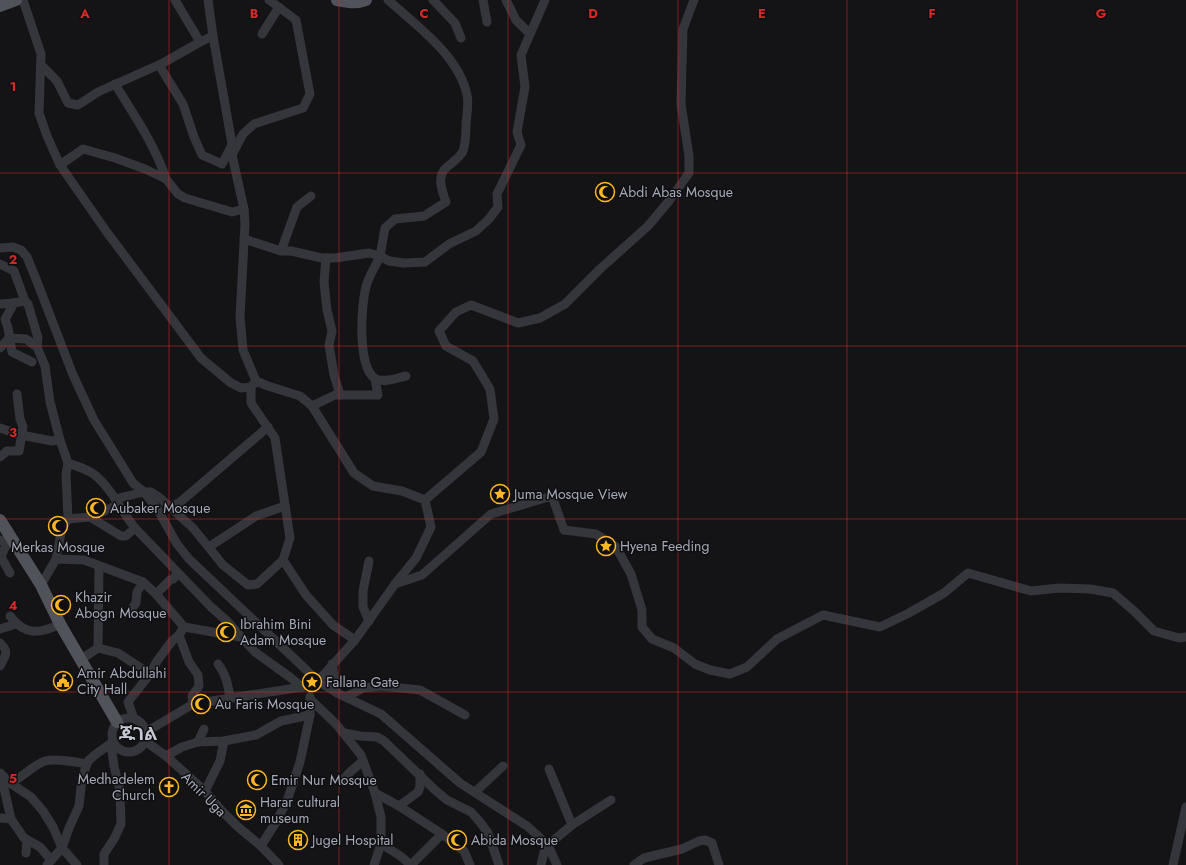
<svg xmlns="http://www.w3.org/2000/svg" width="1186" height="865" font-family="Jost,'Noto Sans Ethiopic',sans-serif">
<rect width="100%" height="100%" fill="#141416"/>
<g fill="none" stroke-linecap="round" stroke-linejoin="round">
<!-- minor -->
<g stroke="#35363b" stroke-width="9">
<path d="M23,0L41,54L39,113L47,136L60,165L106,231L201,358L231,383L241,388L251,387L256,381"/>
<path d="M175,0L200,42"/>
<path d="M388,0C416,25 459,56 467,95C469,103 467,114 466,123C466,130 466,146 462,153C457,160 453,162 447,167C436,176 442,191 446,202L424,216L395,219L385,228L380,256L389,261L404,263L425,262L449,244L476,231L489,219L498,207L497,194L521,145L517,132L525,87L521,55L545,0"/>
<path d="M433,0L455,23L461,38"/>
<path d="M483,0L487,22"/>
<path d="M506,0L516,20L530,34"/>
<path d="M262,34L279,7"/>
<path d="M41,65L57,81L68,103L78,105L98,92L163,63L200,42L213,36"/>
<path d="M159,65L183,104L194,137L202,155L222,164L232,145"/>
<path d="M115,84C134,115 155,145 166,179"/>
<path d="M233,153L243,134L254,124L303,108L310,94L296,20L269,0"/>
<path d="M60,165L83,149L115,158L145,169L166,179L178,194L185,198L232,212L244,209"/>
<path d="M244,239L281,251H291L322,258H335L369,253L380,256C376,266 368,277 366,287C361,305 357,370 376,379C384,383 397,378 406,376"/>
<path d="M0,248L13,247L21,250L27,257L36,279L73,375L94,420L133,483L144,492L158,510L177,544L189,559L318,681L337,693"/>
<path d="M281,251L297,207L311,196"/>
<path d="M326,258L324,282L327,310L332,331L329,345L334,375L340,395"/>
<path d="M0,264L14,271L25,301L28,304L38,338L37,347L45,366L50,402L60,440L68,463C76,466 84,468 92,473C110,485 121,511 135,528L211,607L227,621L255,652L291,678L302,687"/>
<path d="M25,301L13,303L12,307L5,319L8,328L12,352L32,362"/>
<path d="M0,304L13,303"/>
<path d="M0,348L9,338L26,339L37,347"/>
<path d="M312,406L335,395H378L375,379"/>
<path d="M0,428L21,435L52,441L60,440"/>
<path d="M0,457L7,451H19L23,427L20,419L17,394"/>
<path d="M115,499L144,492H151L160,498L193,528L223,565L248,585L257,584L283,560L290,538L275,438L251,403V387"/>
<path d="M425,500L481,452L494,419L490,389L473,361L446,346L439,331L456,312L471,305L518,323L540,318L565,304L600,269L648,226L669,201L689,173V156L681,104L683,29L694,0"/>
<path d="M170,506L179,503L268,427"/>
<path d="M90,517L118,505"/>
<path d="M68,519L90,517L121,536H126L135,528"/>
<path d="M0,540L7,543L1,557H0"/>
<path d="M209,547L256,516L285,506"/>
<path d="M1,557L10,573"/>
<path d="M56,559L62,528L68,519L66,474L68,463"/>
<path d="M283,560L306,595L333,625L355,640"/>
<path d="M395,584L422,575L491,514L552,496L564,530L596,534L616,547L631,574L642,610V627L652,639L674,648L695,664L710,670L730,674L747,667L777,639L823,615L880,627L909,613L944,593L968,573L1031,591L1059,588L1090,589L1113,593L1134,611L1154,631L1179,638L1186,637"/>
<path d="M41,585L56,559L84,560L143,582L156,594L184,627L241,637"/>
<path d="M156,594L170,580L173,579L178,573"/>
<path d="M133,607L136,603L137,592L143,582"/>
<path d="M10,616C25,636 40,634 60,624"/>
<path d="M369,621L363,607V591L369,561"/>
<path d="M0,629L16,624"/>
<path d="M179,635L189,662L198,675L199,686L192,696L193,704"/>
<path d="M0,643C10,652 5,656 0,666"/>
<path d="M98,648L99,566"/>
<path d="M80,660L98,648L118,653L150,674"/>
<path d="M218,664C226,674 228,685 230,698"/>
<path d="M332,664L337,693L381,714L460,783L527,826L548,845L557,865"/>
<path d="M346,697L363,688L381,686L420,690L465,715"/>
<path d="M310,699L336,724L361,755L375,793L381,817V844L374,865"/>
<circle cx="129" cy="735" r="17"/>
<path d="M134,719L128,702L150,674L157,661L172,641L179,635L184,627"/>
<path d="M146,732L193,704L302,687C308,686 312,682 318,681L355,640L395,584L416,558L431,527L425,500L402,491L373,486L354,473L312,406L300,396L268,386L256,381L243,350L240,317L245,224L244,209L232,155V144L213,36L208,0"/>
<path d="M344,733L360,736L377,737L384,741L435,790L447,800L471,812L480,822L488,833L499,865"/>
<path d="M145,741L166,756L205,791L221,810L237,826L261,846L279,865"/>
<path d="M198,742L204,729"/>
<path d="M166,756L182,747L198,742L224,741L256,735L281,721L310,715"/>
<path d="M549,769L572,825"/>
<path d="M0,773L10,783L31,797L43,811L53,827L62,848L77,865"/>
<path d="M0,776L4,788L11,819L24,838L40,847L51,860"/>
<path d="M342,781L350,772L363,761"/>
<path d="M10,783C22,778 33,765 45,761C56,758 76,762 87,764"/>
<path d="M205,791L220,761L224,741"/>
<path d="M475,792L503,766"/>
<path d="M375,793L399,806L442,834L464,851L470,865"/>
<path d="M399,806L418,792L420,787V774"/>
<path d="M0,818L11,819"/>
<path d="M381,844L399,855L411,865"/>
<path d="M548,845L572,825L611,800"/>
<path d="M261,846L276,822L287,801L300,762L310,715V697"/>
<path d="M26,853L27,841"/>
<path d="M47,865L62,848L69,828L79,806L82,778L87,764L89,760L96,754L113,742"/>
<path d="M104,865V854L114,839L121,824L120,791L114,766L111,744"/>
<path d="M411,865L442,834"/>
<path d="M541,865L544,852"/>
<path d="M634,865L644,858L682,849L699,841L705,840L712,843L719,865"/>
<path d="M1173,865L1186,807"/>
</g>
<!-- major -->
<g stroke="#51535b" stroke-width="12">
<path d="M337,0C348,2 356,4 366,0"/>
<path d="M0,6L16,0"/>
<path d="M0,520L41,585L60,624L117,722"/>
</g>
</g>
<!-- grid -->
<path fill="none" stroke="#d62828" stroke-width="1" stroke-opacity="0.55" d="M169,0V865M339,0V865M508,0V865M678,0V865M847,0V865M1017,0V865M0,173H1186M0,346H1186M0,519H1186M0,692H1186"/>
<!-- icons -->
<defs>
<g id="mosque-ring" transform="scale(1)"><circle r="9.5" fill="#0f0f11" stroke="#ffb723" stroke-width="1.5"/><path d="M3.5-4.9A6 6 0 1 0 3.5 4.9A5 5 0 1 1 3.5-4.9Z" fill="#ffb723"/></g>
<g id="sight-ring" transform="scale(1)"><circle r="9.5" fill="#0f0f11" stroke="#ffb723" stroke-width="1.5"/><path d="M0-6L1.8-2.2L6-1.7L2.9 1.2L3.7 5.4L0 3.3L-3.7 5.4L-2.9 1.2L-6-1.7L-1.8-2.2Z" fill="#ffb723"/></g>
<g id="civic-ring" transform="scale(1)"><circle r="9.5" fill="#0f0f11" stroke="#ffb723" stroke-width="1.5"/><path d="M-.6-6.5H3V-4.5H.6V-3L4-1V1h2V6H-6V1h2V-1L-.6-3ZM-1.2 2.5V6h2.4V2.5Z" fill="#ffb723"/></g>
<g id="church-ring" transform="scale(1)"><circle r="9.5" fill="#0f0f11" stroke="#ffb723" stroke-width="1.5"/><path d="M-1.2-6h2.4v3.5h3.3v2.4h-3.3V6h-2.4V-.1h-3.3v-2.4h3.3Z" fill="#ffb723"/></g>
<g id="museum-ring" transform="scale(1)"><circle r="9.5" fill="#0f0f11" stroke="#ffb723" stroke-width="1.5"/><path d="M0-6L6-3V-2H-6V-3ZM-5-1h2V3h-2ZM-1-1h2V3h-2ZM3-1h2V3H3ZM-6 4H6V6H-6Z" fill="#ffb723"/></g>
<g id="building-ring" transform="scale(1)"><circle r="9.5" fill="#0f0f11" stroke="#ffb723" stroke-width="1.5"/><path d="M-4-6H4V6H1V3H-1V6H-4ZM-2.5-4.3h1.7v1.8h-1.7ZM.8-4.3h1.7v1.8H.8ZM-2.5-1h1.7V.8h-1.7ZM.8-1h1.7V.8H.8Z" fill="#ffb723"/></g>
</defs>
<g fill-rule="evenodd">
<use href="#mosque-ring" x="605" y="192"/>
<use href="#sight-ring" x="500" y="494"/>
<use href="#mosque-ring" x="96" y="508"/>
<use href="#mosque-ring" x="58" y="526"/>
<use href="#sight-ring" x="606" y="546"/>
<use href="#mosque-ring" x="61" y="605"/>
<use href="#mosque-ring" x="226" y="632"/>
<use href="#civic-ring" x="63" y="681"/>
<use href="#sight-ring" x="312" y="682"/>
<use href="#mosque-ring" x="201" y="704"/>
<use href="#mosque-ring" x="257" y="780"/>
<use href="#church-ring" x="169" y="787"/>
<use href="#museum-ring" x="246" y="810"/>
<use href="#building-ring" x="298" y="840"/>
<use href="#mosque-ring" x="457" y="840"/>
</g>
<g text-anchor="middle" stroke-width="3" stroke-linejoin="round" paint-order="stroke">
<!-- poi labels -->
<g font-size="14" fill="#a5aab8" stroke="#0f0f11" text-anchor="start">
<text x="619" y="197">Abdi Abas Mosque</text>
<text x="514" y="499">Juma Mosque View</text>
<text x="110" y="513">Aubaker Mosque</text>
<text x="620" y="551">Hyena Feeding</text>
<text x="58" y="552" text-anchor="middle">Merkas Mosque</text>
<text x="75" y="602">Khazir<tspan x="75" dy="16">Abogn Mosque</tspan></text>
<text x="240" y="629">Ibrahim Bini<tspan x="240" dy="16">Adam Mosque</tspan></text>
<text x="77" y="678">Amir Abdullahi<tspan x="77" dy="16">City Hall</tspan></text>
<text x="326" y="687">Fallana Gate</text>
<text x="215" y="709">Au Faris Mosque</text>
<text x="155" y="784" text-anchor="end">Medhadelem<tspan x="155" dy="16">Church</tspan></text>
<text x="271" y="785">Emir Nur Mosque</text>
<text x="260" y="807">Harar cultural<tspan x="260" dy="16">museum</tspan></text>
<text x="312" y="845">Jugel Hospital</text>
<text x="471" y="845">Abida Mosque</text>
</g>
<!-- street labels -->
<g font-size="14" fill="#a5aab8" stroke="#0f0f11">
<text transform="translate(204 794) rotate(45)" y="5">Amir Uga</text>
</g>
<!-- district labels -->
<g font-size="18" font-weight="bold" fill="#c6c9d3" stroke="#0f0f11">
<text x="138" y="740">ጁገል</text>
</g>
</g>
<g font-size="13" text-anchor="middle" font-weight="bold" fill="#d62828" stroke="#0f0f11" stroke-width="3" stroke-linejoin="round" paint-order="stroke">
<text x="85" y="18">A</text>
<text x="254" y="18">B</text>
<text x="424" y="18">C</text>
<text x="593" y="18">D</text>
<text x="762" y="18">E</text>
<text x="932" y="18">F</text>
<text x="1101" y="18">G</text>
<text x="13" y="91">1</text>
<text x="13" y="264">2</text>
<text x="13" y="437">3</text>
<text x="13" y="610">4</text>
<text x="13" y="783">5</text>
</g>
</svg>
